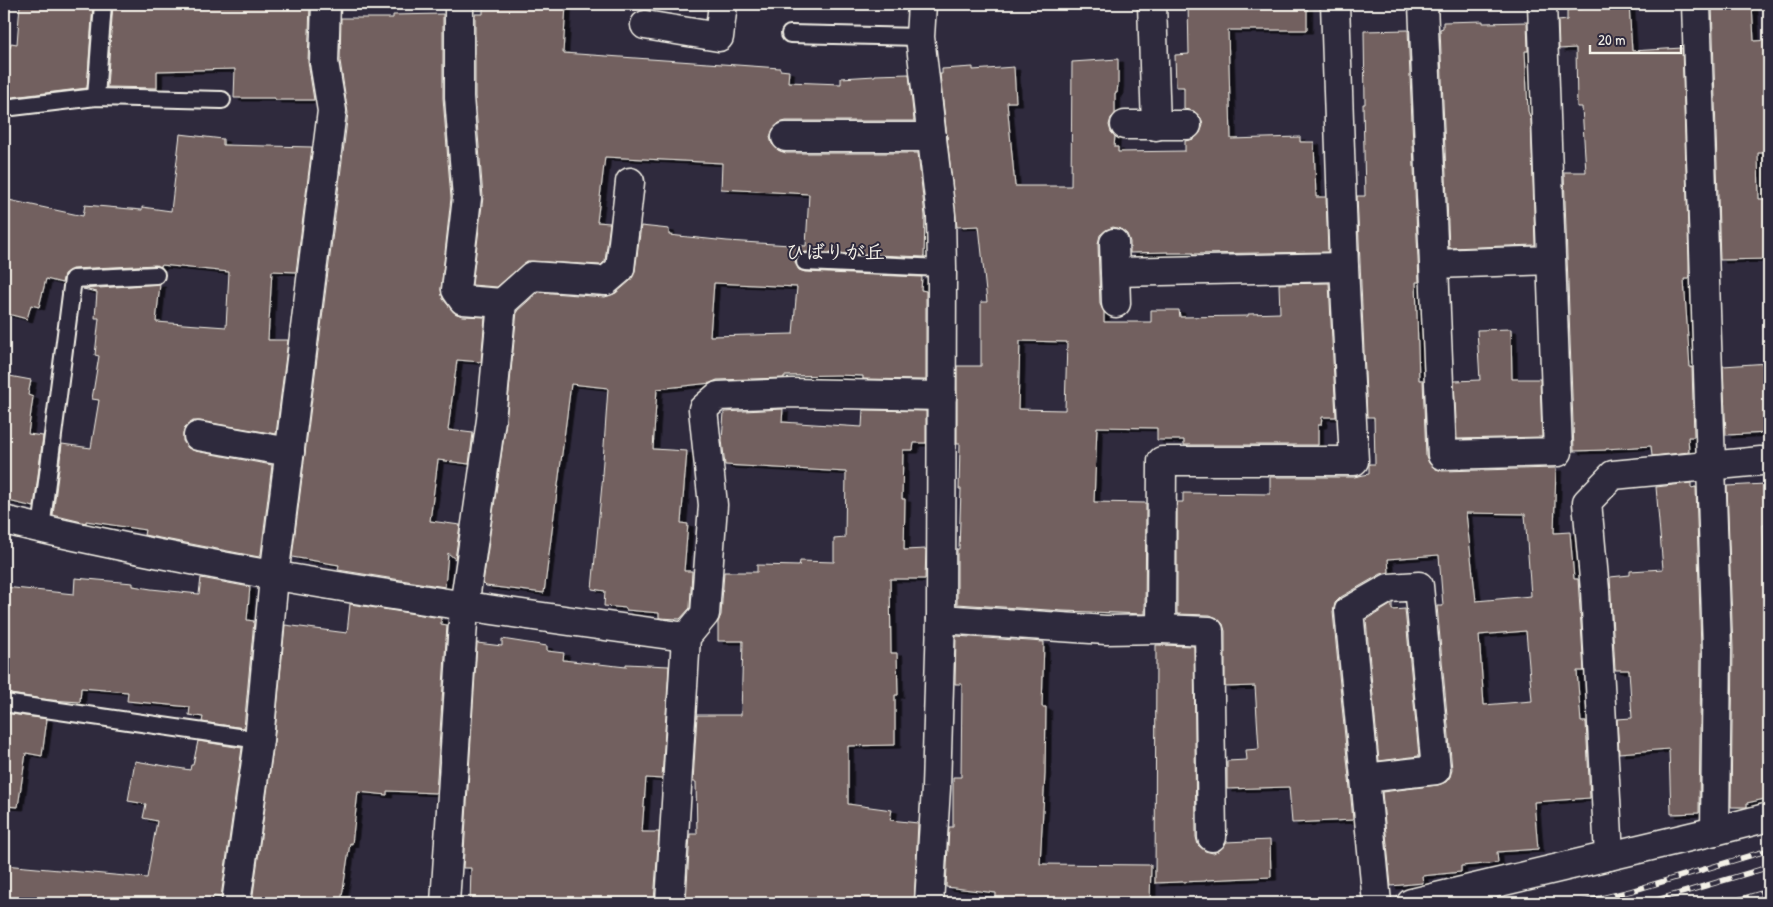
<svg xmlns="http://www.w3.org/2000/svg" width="1773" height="907" font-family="'Patrick Hand','Klee One',sans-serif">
<defs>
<filter id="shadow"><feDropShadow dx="5.5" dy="3" stdDeviation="0" flood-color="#0009"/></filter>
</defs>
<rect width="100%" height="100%" fill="#2f2a3d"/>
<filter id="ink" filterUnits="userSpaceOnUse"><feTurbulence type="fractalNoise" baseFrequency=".02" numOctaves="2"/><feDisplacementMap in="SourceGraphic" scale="10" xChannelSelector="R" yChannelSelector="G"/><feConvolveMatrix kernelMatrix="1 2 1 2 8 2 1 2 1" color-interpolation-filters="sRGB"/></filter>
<g filter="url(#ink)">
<!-- building -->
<g fill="#72615f" stroke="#f4f1e8" fill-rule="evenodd" filter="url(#shadow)">
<path d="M20,4H93L87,88L4,98V48H10L11,43L17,44Z"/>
<path d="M113,4H310L308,62L314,100H275V98H234L235,69L157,71V88L107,87Z"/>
<path d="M1188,4H1307V30H1228L1231,139L1300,137V142H1314L1316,197H1326L1328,252L1193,254V253H1168V252L1130,253V242L1127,234L1121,229L1113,227L1106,230L1100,235L1098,244L1100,304L1104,312V322H1151V310H1179L1180,317L1248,316V314L1280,313L1279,284L1329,283L1336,417H1322L1321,425H1318V445H1184V440H1157V428L1097,427L1094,502L1146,503L1145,614L1063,611L957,604V549H959L961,489H959L960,444H957V366H981V302H987L979,226L957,227L940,74H942V69L973,67V70L1014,67L1016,102H1007L1015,186H1071L1072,62L1118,59V84L1117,93H1115V114L1111,118L1109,125L1111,132L1115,136L1114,147H1118V152L1185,151V141L1194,139L1200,133L1203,125L1201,118L1194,111L1184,109V87H1176L1175,55L1189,54ZM1020,341L1067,342L1065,410L1018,409Z"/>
<path d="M1583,4H1629L1632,51L1682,48L1689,261V279H1684L1690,368L1692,367L1694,437H1688L1689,452L1652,456L1651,446L1606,449V450L1574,451L1564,172H1586L1582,107H1577L1576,48L1559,49L1558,21L1567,20V10L1583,9Z"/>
<path d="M1712,4H1752L1754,41L1769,40V153H1758L1759,199H1769V259L1720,260Z"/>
<path d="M483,5H566L563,53L780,68V70L789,71L788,82L841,84V78L875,76V75L909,74L914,121H786L779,123L773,129L770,137L772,144L778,150L786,153H918L925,216L924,257L805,252L797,256L795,262L799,270L805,272L922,277L921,290L926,291V380L863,379V376L838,375L784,376V378L717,380L711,383L657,389L653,449L687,451L681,523L688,524L684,571H692L690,608L680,619L659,618V613L626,610V608L604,606L605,591L592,589L603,474L602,475L608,388L571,384L544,593L486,586L483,583L506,422L517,311L538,292L605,297L616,293L630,281L635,271L641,226L669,229V235L727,241L806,246L809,194L721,189L722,163L605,157L597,222L610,223L605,261L601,265L527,261L497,287L472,285L483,197L475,96V14H483ZM714,283L797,287L793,334L710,336Z"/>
<path d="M443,14V98L451,198L441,289L443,299L455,313L462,316L485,317L481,362L457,360L448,430L473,433L469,464L438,460L430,521L460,525L455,559L448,553L445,587L338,570L339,565L292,557L348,113L340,61L341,18H393V15Z"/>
<path d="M1483,21V23L1527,22L1528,51H1525L1528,111L1531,120L1535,245L1449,248L1440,29L1443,28V22Z"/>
<path d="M1408,30L1419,282H1416L1419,380H1423L1426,456L1429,463L1434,468L1442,471L1556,468L1554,533L1570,532L1574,579H1578L1584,671H1577L1581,722H1586L1590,798L1534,802L1538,849L1497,852L1498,863L1461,866V872L1422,876L1423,883L1391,886L1382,792L1438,785L1446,782L1450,777L1452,769L1437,606H1443L1439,555L1388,559L1389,572L1381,574L1341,597L1335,603L1333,612L1353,820L1292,823L1289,787L1227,789V761L1247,760L1246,750L1259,749L1255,686L1225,687V631L1223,624L1217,618L1210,615L1177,614V502H1183V493L1270,494V477H1354L1369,474V464H1375L1374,417H1367L1357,196H1365L1363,104H1365L1364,31ZM1466,513L1525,514L1531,596L1476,601ZM1526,631L1532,701L1484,705L1479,635Z"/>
<path d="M180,134L223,139V145L312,147L296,272L272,271L268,340H288L276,434L200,421H193L186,426L183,434V441L188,448L195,451L272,465L261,554L259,557L144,535L145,530L86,521V523L53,515L62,444L91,448L99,400L92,399L99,356L95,355L99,318H95L97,292L83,289L160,284L156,322L226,327L229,272L161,265V267L156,265L72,269L64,274L62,283L46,279L39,307L31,305L27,319L4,313V199L83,216L85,205L142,210V207L171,211Z"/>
<path d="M1511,329L1512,379H1540L1542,437L1457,439L1454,381L1480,380L1477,330Z"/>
<path d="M1769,363V433L1726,435L1723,366Z"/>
<path d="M4,375L31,380L28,395L33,397L28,434L43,436L34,507L4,500V431H5L7,414L4,413Z"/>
<path d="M783,409L782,422L862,427L863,410L926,411V443H914L913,450H903L902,499H905L904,550L926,549L925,579H890L891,653H897L898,695H895V745L848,746V804L892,810L890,820L918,823L914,903L686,902L690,834H697L696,782H693L697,715H741L743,641H718V622L721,615L724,572H757V565L799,566L800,561L834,562V539L845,538L846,472L725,465L722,440L724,412Z"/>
<path d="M1691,483V488L1696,487L1701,649L1699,813L1671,814L1669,749L1619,753L1617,719L1632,718L1629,670H1615L1610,577L1630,575V571L1663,569L1656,487Z"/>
<path d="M1765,484L1767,525H1763L1766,613H1769V798L1747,803V807H1731L1733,649L1727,486Z"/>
<path d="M75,578L133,583V586L151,589L199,594L201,578L250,587L247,620L254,621L244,728L202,722L203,717L189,715L190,707L127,701L128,692L81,688L80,702L50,700L4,693V587L74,594Z"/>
<path d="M350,604L441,618V624L447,625L436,793L387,791V795L358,792L352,844L350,843L341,903L252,902L274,742L285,625L347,633Z"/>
<path d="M1392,604V610L1405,609L1419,756L1379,761L1366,620Z"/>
<path d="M956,636L1044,642L1042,707H1046L1045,774L1040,864L1151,865L1150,903H1054L996,899V893L946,887L949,827H953V777H961L962,684H955Z"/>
<path d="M502,639L547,646V651L564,653L563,660L626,667V664L669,666L662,779L646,778L642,832H659L654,901L646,900V903H470L471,868H463L477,643L502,646Z"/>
<path d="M1156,645L1194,646L1196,837L1198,845L1205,851L1213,853L1220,850L1226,842L1270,840L1271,877L1206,880V881L1155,883Z"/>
<path d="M4,713L47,719L42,756L26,753L18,807L4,806Z"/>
<path d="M198,741L242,748L221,897L213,896L212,903H4V865L147,878L157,821L143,818L146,804L128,801L135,761L190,770L191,765H193Z"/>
</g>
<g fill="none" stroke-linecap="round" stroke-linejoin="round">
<!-- service casing -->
<g stroke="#f4f1e8" stroke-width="20">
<g id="service">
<path d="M790,34L920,37"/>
<path d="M96,97L103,4"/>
<path d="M4,108L96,97L222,100"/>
<path d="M805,262L942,268"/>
<path d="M41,529L73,279L156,275"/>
<path d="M4,703L259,740"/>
</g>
</g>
<!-- minor casing -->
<g stroke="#f4f1e8" stroke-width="31">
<g id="minor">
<path d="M459,4V97L467,198L456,290L463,300L502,303"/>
<path d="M922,4L920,37L941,215L942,268L941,619L936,788L929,903"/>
<path d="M1152,4L1156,126"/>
<path d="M1423,4L1442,455L1558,452L1542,4"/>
<path d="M1696,4L1717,649L1715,831"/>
<path d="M645,25L719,37L723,4"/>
<path d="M1125,125H1187"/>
<path d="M786,137H932"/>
<path d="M1114,243L1116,303"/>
<path d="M1435,264L1551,260"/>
<path d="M1115,272L1344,267"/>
<path d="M198,436L290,452"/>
<path d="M4,520C229,574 458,606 686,637"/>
<path d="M941,619L1106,630L1161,629L1162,461H1354L1344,267L1335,4"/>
<path d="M1161,629L1209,631L1212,837"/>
<path d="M1365,778L1436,770L1419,586L1389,588L1349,611L1377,903"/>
<path d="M1609,856L1595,590L1587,502L1613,475L1761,461"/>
<path d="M236,903L259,740L274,577L332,111L324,62L326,4"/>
<path d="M445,903L464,607L491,420L502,303L532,276L606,281L620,269L630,182"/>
<path d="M670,903L686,637L705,614L713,505L703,409L718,396L792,393L942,396"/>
<path d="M1411,903L1715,831L1769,817"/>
</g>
</g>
<!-- service -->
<use href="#service" stroke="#2f2a3d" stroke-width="16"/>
<!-- minor -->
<use href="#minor" stroke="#2f2a3d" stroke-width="28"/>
<!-- rail casing -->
<g stroke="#f4f1e8" stroke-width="5.5">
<g id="rail">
<path d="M1581,903L1631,891L1769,850"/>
<path d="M1647,903L1769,867"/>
<path d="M1728,903L1769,891"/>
</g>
</g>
<!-- rail -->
<use href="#rail" stroke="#2f2a3d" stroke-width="4" stroke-dasharray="11" stroke-linecap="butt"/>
</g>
</g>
<g text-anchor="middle" stroke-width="4" stroke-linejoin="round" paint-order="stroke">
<!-- neighbourhood labels -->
<g font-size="20" font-weight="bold" fill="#f4f1e8" stroke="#2f2a3d">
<text x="835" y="259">ひばりが丘</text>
</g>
</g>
<!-- margin -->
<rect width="1773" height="907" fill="none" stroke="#2f2a3d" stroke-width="20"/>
<rect x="10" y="10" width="1753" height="887" fill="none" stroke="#f4f1e8" stroke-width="2" filter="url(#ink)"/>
<!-- scale -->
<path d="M1590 45v8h91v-8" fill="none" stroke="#f4f1e8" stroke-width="2.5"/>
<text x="1598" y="45" font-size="15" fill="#f4f1e8" stroke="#2f2a3d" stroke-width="4" paint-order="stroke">20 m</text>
</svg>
